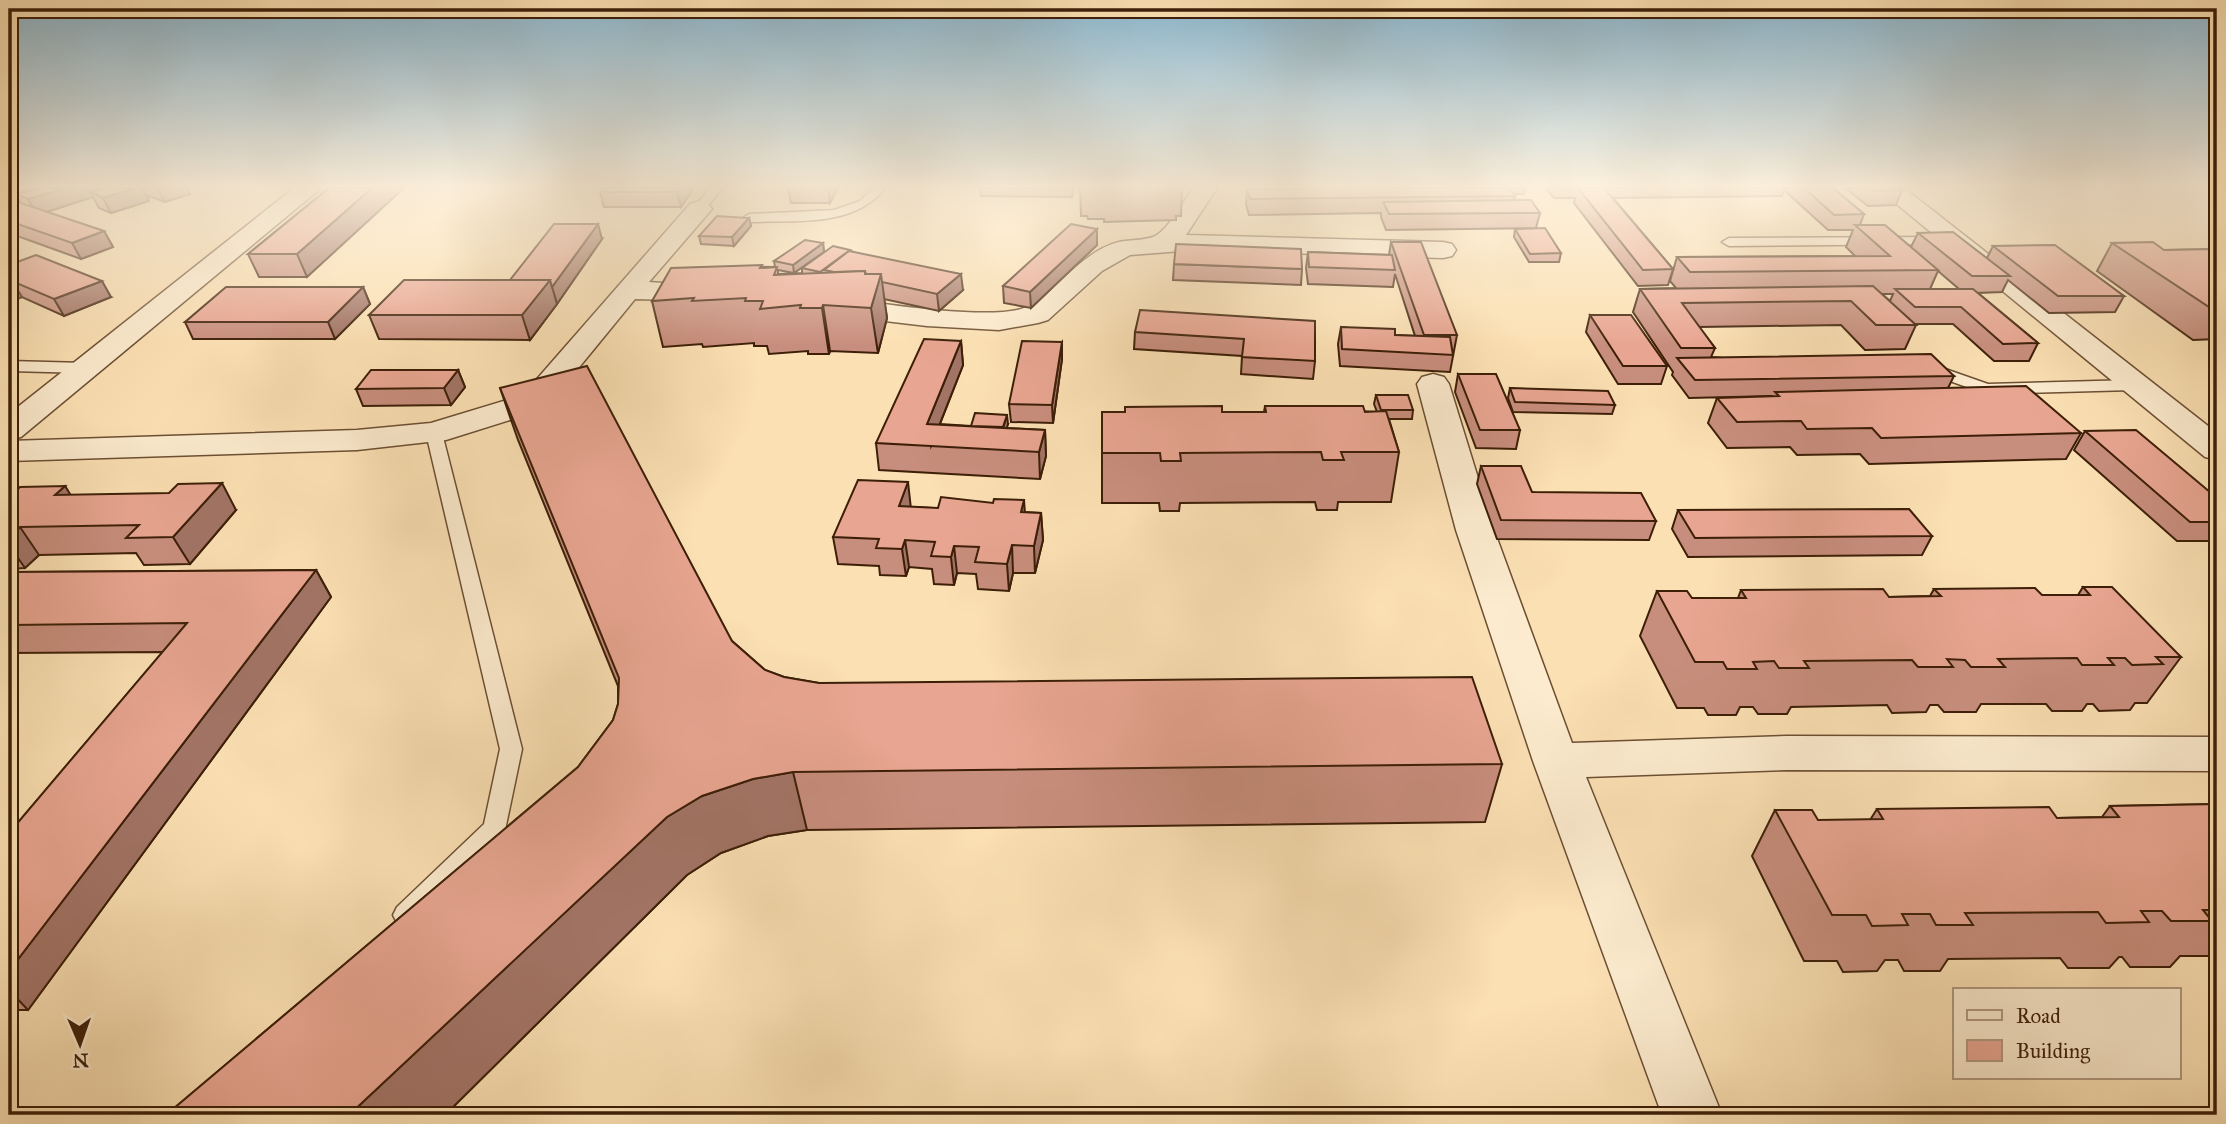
<svg xmlns="http://www.w3.org/2000/svg" width="2226" height="1124" font-family="'IM FELL Great Primer',serif">
<rect width="100%" height="100%" fill="#fbe0b3"/>
<filter id="stains"><feTurbulence type="fractalNoise" baseFrequency=".00286" numOctaves="4"/><feColorMatrix values="0 0 0 0 .2 0 0 0 0 .09 0 0 0 0 .02 0 0 0 .5 -.17"/></filter>
<radialGradient id="worn" r=".72"><stop offset=".6" stop-color="#630" stop-opacity="0"/><stop offset="1" stop-color="#630" stop-opacity=".3"/></radialGradient>
<g fill="none" stroke-linecap="round" stroke-linejoin="round">
<!-- lane casing -->
<g stroke="#6c4f33" stroke-width="3">
<g id="lane">
<path d="M710,188H722L703,212H695L693,209Z"/>
<path d="M873,188H885C854,228 795,220 749,222L743,218L749,214L834,210L860,201Z"/>
<path d="M1940,237L1947,241L1945,244L1729,246L1722,242L1729,238Z"/>
<path d="M9,361L86,363L94,368L86,373L9,371Z"/>
<path d="M1931,364L1988,384L2133,380L2141,385L2133,390L1986,394L1925,372L1923,369L1925,366Z"/>
<path d="M434,428L442,433L522,749L504,835L415,923L406,926L397,923L393,915L397,907L484,824L500,749L426,433Z"/>
</g>
</g>
<!-- street casing -->
<g stroke="#6c4f33" stroke-width="3">
<g id="street">
<path d="M294,188H321L21,437L9,440V414Z"/>
<path d="M1193,188H1217L1186,235L1443,242L1452,244L1456,250L1452,256L1443,258L1194,250L1130,255L1102,271L1048,320L1038,323L999,330L927,326L834,315L824,312L820,306L824,300L834,297C872,302 1002,324 1030,305C1056,289 1074,264 1101,249C1123,237 1133,243 1153,237C1167,232 1184,201 1193,188Z"/>
<path d="M1877,188H1904L2217,433V460L2205,457Z"/>
<path d="M699,201L708,204L712,209L649,282L718,287L722,293L718,299L708,301L635,299L545,409L446,440L357,450L9,461V441L357,430L431,423L523,395L690,204Z"/>
<path d="M1433,374L1444,377L1449,384L1494,530L1572,743L1787,736L2217,737V771L1787,770L1586,777L1722,1115H1662L1533,761L1456,530L1417,384L1422,377Z"/>
</g>
</g>
<!-- lane -->
<use href="#lane" fill="#fcebce" fill-rule="evenodd"/>
<!-- street -->
<use href="#street" fill="#fcebce" fill-rule="evenodd"/>
</g>
<!-- wall -->
<g fill="#c88e7d" stroke="#3d1f08" stroke-width="2" fill-rule="evenodd">
<path d="M38,188H187L190,194L165,202L146,195L149,201L111,213L99,208L93,197L46,212L104,231L113,247L81,259L9,233V199L21,203L16,194Z"/>
<path d="M329,188L307,277H259L248,254Z"/>
<path d="M603,188H693V189L681,207H604L600,192Z"/>
<path d="M788,188H838L830,203H791Z"/>
<path d="M980,188H1073L1072,197L981,196Z"/>
<path d="M1080,188H1182L1181,216H1176V220L1104,222V219H1088L1087,216H1081Z"/>
<path d="M1333,188H1525L1524,194H1514L1515,196L1514,201L1540,213L1536,228L1386,230L1381,217V213L1249,215L1246,204L1247,189Z"/>
<path d="M1546,188H1833L1864,214L1860,225L1911,247L1918,233L1987,258L1993,246L2124,296L2115,312L2049,313L2008,280L2002,292L1978,293L2038,343L2029,361H1994L1953,324H1915L1916,325L1905,349L1865,350L1841,325L1699,327L1715,348L1711,357L1954,376L1948,388L2081,433L2066,459L1869,464L1860,454L1797,455L1790,447L1727,448L1708,423L1717,398L1773,396L1689,398L1672,375L1673,372L1633,312L1640,289L1676,288L1670,281L1677,257L1855,256L1846,247L1853,230H1828L1784,190L1782,196L1613,198L1673,269L1668,285L1638,286L1574,203L1575,198H1554ZM1938,271L1959,289H1930ZM1882,294H1893L1890,301Z"/>
<path d="M1845,188H1899L1902,190L1896,205L1868,206Z"/>
<path d="M749,218L751,226L734,246L701,244L699,236Z"/>
<path d="M1097,229V245L1031,308L1004,303L1003,286Z"/>
<path d="M1515,229L1561,253L1559,262H1529L1514,237Z"/>
<path d="M602,239L557,304L530,340L379,339L369,315L510,280Z"/>
<path d="M1391,242L1457,335L1450,372L1340,366L1338,344L1341,327L1395,335L1415,336L1395,274L1393,287L1308,284L1306,268L1308,252L1389,255Z"/>
<path d="M823,243L824,252L794,273L778,270V274L802,273V268L851,251L963,290L939,311L884,299L887,318L878,353L830,351L829,354H808V351L769,354L767,346H754V343L703,347L702,344L663,347L652,301L738,266L775,267L774,261Z"/>
<path d="M2112,243L2164,250L2217,249V339L2193,340L2097,271Z"/>
<path d="M1174,264L1302,269L1301,285L1173,280Z"/>
<path d="M9,265L111,297L64,316L22,297L9,302Z"/>
<path d="M363,287L370,304L335,339H193L185,322Z"/>
<path d="M1590,315L1667,366L1661,384H1618L1586,332Z"/>
<path d="M1315,321V361L1313,379L1241,374L1242,356L1134,349L1135,332Z"/>
<path d="M961,341L963,365L940,424L971,426L1008,424L1006,428L1045,430L1046,456L1040,479L879,470L876,443Z"/>
<path d="M1062,342V359L1053,423L1011,422L1009,404Z"/>
<path d="M458,370L465,387L451,405L363,406L356,389Z"/>
<path d="M1458,374L1520,430L1516,449L1476,448L1455,392Z"/>
<path d="M500,388L732,641L765,670L784,677L819,683L1502,764L1485,822L807,830L768,836L721,853L687,875L445,1115H166L578,767L613,720L618,704V686L518,440Z"/>
<path d="M1510,388L1615,405L1612,414L1513,412L1508,398Z"/>
<path d="M1376,395L1413,410L1412,419H1389L1399,452L1391,502H1338L1337,510H1317L1315,502L1180,503L1179,511H1160L1159,503H1102V412H1264L1265,406L1377,412L1374,404Z"/>
<path d="M2085,431L2217,498V541H2177L2074,450Z"/>
<path d="M1481,466L1532,492L1656,521L1649,540L1497,539L1477,484Z"/>
<path d="M65,486L70,495L236,510L190,564L144,565L136,553L39,555L25,568L9,569V497Z"/>
<path d="M911,507L1041,513L1043,540L1035,573H1013L1009,591L978,589L976,574L957,573L954,585L934,584L932,569L909,567L906,576L880,575L879,566L838,564L833,537Z"/>
<path d="M1678,510L1932,536L1922,555L1688,557L1672,529Z"/>
<path d="M316,570L331,597L28,1010H9V833L163,652L9,653V572Z"/>
<path d="M2083,587L2181,657L2147,703H2135L2130,710L2099,711L2093,704H2087L2082,711H2052L2046,704H1981L1976,712H1944L1938,705H1930L1926,712L1892,713L1887,705L1791,707L1787,714H1758L1753,707H1740L1736,715H1708L1704,708H1677L1640,636L1657,591L1692,598H1738L1741,590L1889,597L1930,596L1934,589L2042,595H2078Z"/>
<path d="M2217,804V956H2180L2170,967H2130L2122,957H2119L2109,968H2068L2060,958L1948,959L1940,971H1904L1898,960H1885L1877,971L1843,972L1837,961H1804L1752,856L1775,810L1818,820H1870L1877,809L2057,818L2102,817L2110,806Z"/>
</g>
<!-- shaded-wall -->
<g fill="#a27466" stroke="#3d1f08" stroke-width="2">
<path d="M66,188H89L93,197L37,215L28,199Z"/>
<path d="M135,188H142L149,201L111,213L103,198Z"/>
<path d="M157,188H187L190,194L165,202Z"/>
<path d="M372,188H404L307,277L297,254Z"/>
<path d="M680,188H693V189L681,207L677,192Z"/>
<path d="M828,188H838L830,203Z"/>
<path d="M749,218L751,226L734,246L732,237Z"/>
<path d="M598,224L602,239L557,304L552,287Z"/>
<path d="M1097,229V245L1031,308L1030,292Z"/>
<path d="M104,231L113,247L81,259L72,243Z"/>
<path d="M823,243L824,252L794,273L793,265Z"/>
<path d="M881,274L887,318L878,353L871,308Z"/>
<path d="M961,274L963,290L939,311L937,294Z"/>
<path d="M550,280L557,304L530,340L522,315Z"/>
<path d="M12,281L22,297L9,302V282Z"/>
<path d="M102,281L111,297L64,316L54,299Z"/>
<path d="M363,287L370,304L335,339L328,322Z"/>
<path d="M823,305L830,351L829,354L822,308Z"/>
<path d="M961,341L963,365L931,446L927,424Z"/>
<path d="M1062,342V359L1053,423L1052,405Z"/>
<path d="M458,370L465,387L451,405L444,388Z"/>
<path d="M1007,415L1008,424L1002,444L1001,435Z"/>
<path d="M1045,430L1046,456L1040,479L1039,452Z"/>
<path d="M908,482L911,509L899,506Z"/>
<path d="M222,483L236,510L190,564L173,537Z"/>
<path d="M65,486L82,513L55,495Z"/>
<path d="M1024,500L1026,527L1021,512Z"/>
<path d="M1041,513L1043,540L1035,573L1034,546Z"/>
<path d="M20,527L39,555L25,568L9,545V538Z"/>
<path d="M905,540L909,567L906,576L902,549Z"/>
<path d="M1012,545L1013,573L1009,591L1007,564Z"/>
<path d="M954,546L957,573L954,585L951,557Z"/>
<path d="M316,570L331,597L28,1010L9,990V971Z"/>
<path d="M793,772L807,830L768,836L721,853L687,875L445,1115H349L667,817L702,796L753,779Z"/>
</g>
<!-- building -->
<g fill="#e8a591" stroke="#3d1f08" stroke-width="2">
<path d="M38,188H66L28,199L16,194Z"/>
<path d="M101,188H135L103,198L91,192L103,189Z"/>
<path d="M329,188H372L297,254H248Z"/>
<path d="M603,188H680L677,192H600Z"/>
<path d="M1333,188H1510L1515,196L1250,199L1247,189Z"/>
<path d="M1578,188H1604L1673,269L1643,270Z"/>
<path d="M1804,188H1833L1864,214L1834,215Z"/>
<path d="M1870,188H1899L1902,190L1874,191Z"/>
<path d="M9,199L104,231L72,243L9,221Z"/>
<path d="M1531,200L1540,213L1389,214L1383,202Z"/>
<path d="M717,216L749,218L732,237L699,236Z"/>
<path d="M554,224H598L552,287L550,280H510Z"/>
<path d="M1071,224L1097,229L1030,292L1003,286Z"/>
<path d="M1855,225H1885L1938,270L1690,272L1677,257L1890,256Z"/>
<path d="M1545,228L1561,253L1530,254L1515,229Z"/>
<path d="M1953,232L2010,276H1972L1918,233Z"/>
<path d="M805,240L823,243L793,265L774,261Z"/>
<path d="M1391,242H1421L1457,335H1424Z"/>
<path d="M2153,242L2164,250L2217,249V309H2212L2112,243Z"/>
<path d="M1176,244L1301,249L1302,269L1174,264Z"/>
<path d="M2055,245L2124,296H2058L1993,246Z"/>
<path d="M833,246L850,250L820,272L802,268Z"/>
<path d="M849,251L961,274L937,294L882,282L881,274H866L865,271L834,272L824,270Z"/>
<path d="M1308,252L1392,255L1395,270L1309,267Z"/>
<path d="M36,255L102,281L54,299L12,281L9,282V265Z"/>
<path d="M762,265L760,268L777,267L774,275L865,271V274H881L871,308L823,305L822,308H800L801,305L760,309L763,301H745L746,298L692,301L694,298L652,301L671,268Z"/>
<path d="M404,280H550L522,315H369Z"/>
<path d="M1873,286L1916,325H1876L1851,301L1682,303L1715,348H1681L1640,289Z"/>
<path d="M226,287H363L328,322H185Z"/>
<path d="M1895,289H1973L2038,343L2003,344L1961,307H1915Z"/>
<path d="M1140,310L1315,321V361L1242,357L1244,339L1135,332Z"/>
<path d="M1590,315H1631L1667,366H1623Z"/>
<path d="M1341,327L1395,329V335L1450,337L1453,355L1342,349Z"/>
<path d="M924,339L961,341L927,424L1045,430L1039,452L876,443Z"/>
<path d="M1022,341L1062,342L1052,405L1009,404Z"/>
<path d="M1931,354L1954,376L1695,380L1677,358Z"/>
<path d="M587,366L732,641L765,670L784,677L819,683L1472,677L1502,764L793,772L753,779L702,796L667,817L349,1115H166L578,767L613,720L618,704L619,678L500,388Z"/>
<path d="M371,370H458L444,388L356,389Z"/>
<path d="M1458,374H1496L1520,430H1480Z"/>
<path d="M2026,386L2081,433L1881,438L1872,428L1807,429L1801,421L1737,422L1717,398L1779,396L1775,392Z"/>
<path d="M1510,388L1608,391L1615,405L1515,402Z"/>
<path d="M1376,395H1408L1413,410H1381Z"/>
<path d="M1222,406V412H1266L1265,406H1363L1365,412L1386,411L1399,452H1341L1344,460H1323L1321,452L1180,453L1181,461H1161L1160,453H1102V412H1125V407Z"/>
<path d="M975,413L1007,415L1003,427L971,426Z"/>
<path d="M2136,430L2217,498V522H2190L2085,431Z"/>
<path d="M1481,466H1521L1532,492L1641,493L1656,521L1501,520Z"/>
<path d="M858,480L908,482L899,506L938,508L941,497L993,503L994,499L1024,500L1021,512L1041,513L1034,546L1012,545L1007,564L975,562L979,547L954,546L951,557L931,556L935,542L905,540L902,549L876,548L879,539L833,537Z"/>
<path d="M222,483L173,537L126,538L139,525L20,527L9,538V497L20,487L65,486L55,495L169,493L178,484Z"/>
<path d="M1909,509L1932,536L1695,538L1678,510Z"/>
<path d="M316,570L9,971V833L187,623L9,625V572Z"/>
<path d="M2083,587H2112L2181,657H2156L2163,664L2132,665L2125,658H2108L2114,665H2082L2077,658L1998,659L2005,667H1971L1965,660L1947,659L1953,667H1918L1912,660L1804,661L1809,668H1779L1774,661L1753,662L1757,669H1727L1723,662H1695L1657,591H1687L1692,598H1746L1741,590L1883,589L1889,597L1941,596L1934,589L2035,588L2042,595H2090Z"/>
<path d="M2217,804V910H2203L2212,921H2171L2162,911H2141L2149,922L2106,923L2098,912L1965,913L1973,925H1936L1930,914H1902L1908,925L1872,926L1866,915H1832L1775,810H1812L1818,820L1883,819L1877,809L2049,807L2057,818L2119,817L2110,806Z"/>
</g>
<!-- sky -->
<linearGradient id="sky" x2="0" y2="1"><stop stop-color="#8bb8d1"/><stop offset="0.54" stop-color="#fdf1dd"/><stop offset="1" stop-color="#fdf1dd" stop-opacity="0"/></linearGradient>
<rect width="2226" height="345" fill="url(#sky)"/>
<!-- margin -->
<rect width="2226" height="1124" fill="none" stroke="#fbe0b3" stroke-width="35"/>
<rect x="10" y="10" width="2205" height="1103" fill="none" stroke="#3d1f08" stroke-width="3.5"/>
<rect x="18" y="18" width="2191" height="1089" fill="none" stroke="#3d1f08" stroke-width="2"/>
<!-- legend -->
<rect x="1953" y="988" width="228" height="91" fill="#fcebce" stroke="#b0997f" stroke-width="2"/>
<rect x="1967" y="1010" width="35" height="10" fill="#fcebce" stroke="#b0997f" stroke-width="2"/>
<text x="2016" y="1023" font-size="21" fill="#3d1f08">Road</text>
<rect x="1967" y="1040" width="35" height="21" fill="#e8a591" stroke="#b0997f" stroke-width="2"/>
<text x="2016" y="1058" font-size="21" fill="#3d1f08">Building</text>
<!-- north arrow -->
<g transform="translate(80 1044) rotate(178)" stroke="#fcebce" stroke-width="5" paint-order="stroke">
<path d="M0-5L12 26L0 18L-12 26Z" fill="#3d1f08"/>
<text y="-10" font-size="19" font-weight="bold" text-anchor="middle" fill="#3d1f08">N</text>
</g>
<rect width="100%" height="100%" filter="url(#stains)"/>
<rect width="100%" height="100%" fill="url(#worn)"/>
</svg>
